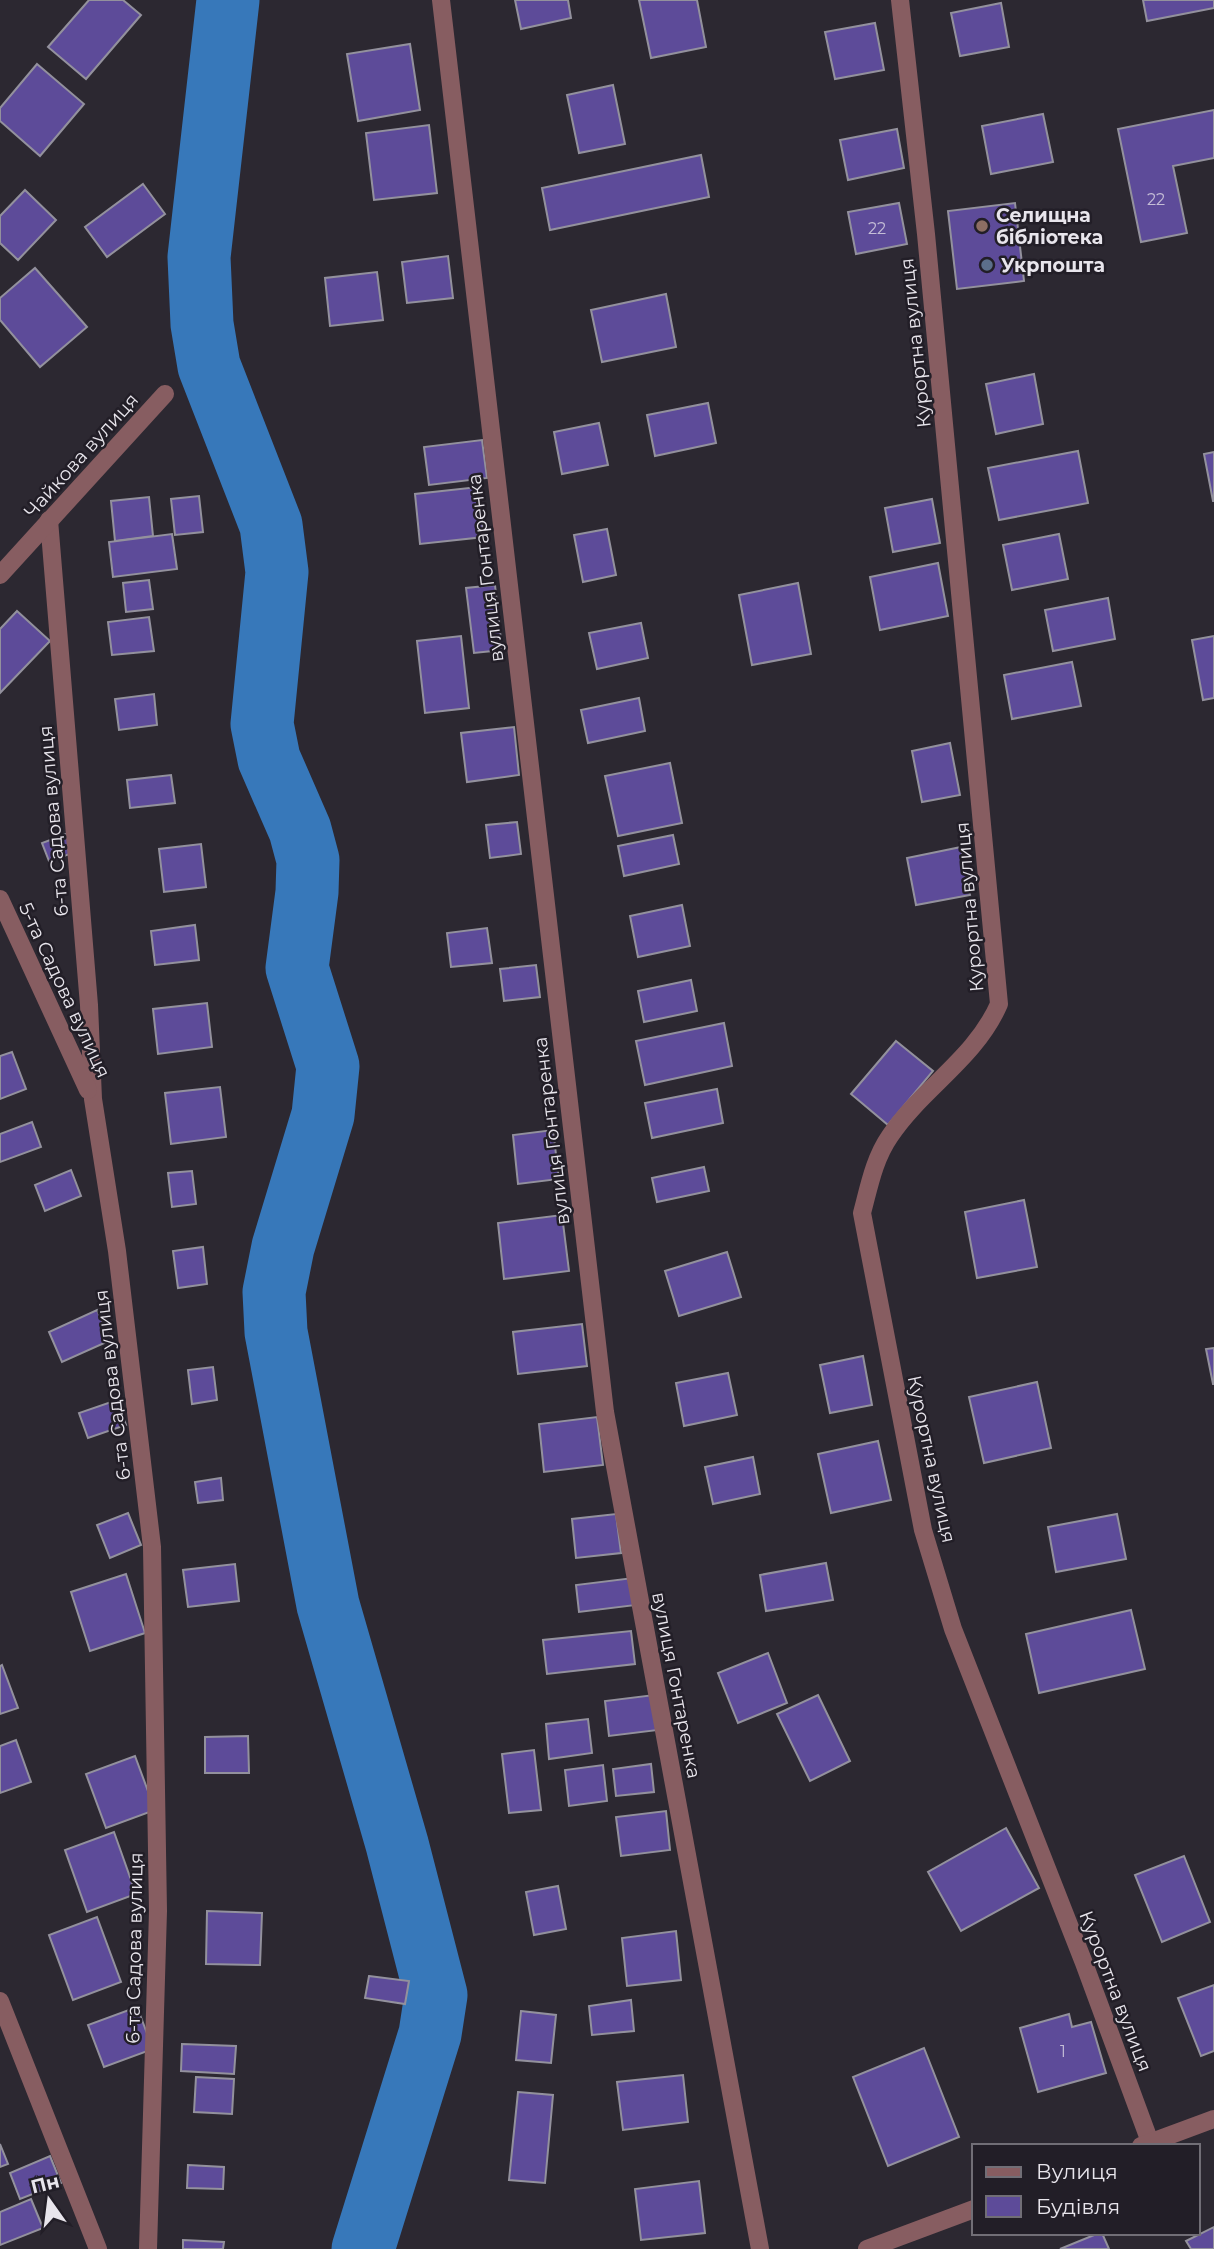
<svg xmlns="http://www.w3.org/2000/svg" width="1214" height="2249" font-family="Montserrat,sans-serif">
<rect width="100%" height="100%" fill="#2c2831"/>
<g fill="none" stroke-linecap="round" stroke-linejoin="round">
<!-- river -->
<path stroke="#3778ba" stroke-width="63" d="M228,0L199,257L202,324L209,366L271,525L277,572L262,724L269,759L300,830L308,860L307,892L297,968L328,1066L323,1115L283,1247L274,1292L276,1332L328,1605L397,1844L436,1995L430,2034L363,2249"/>
</g>
<!-- building -->
<g fill="#5d4b99" stroke="#93919d" stroke-width="2">
<path d="M89,0H123L141,15L86,79L48,47Z"/>
<path d="M515,0H568L571,18L521,29Z"/>
<path d="M639,0H697L706,47L651,58Z"/>
<path d="M1143,0H1214V8L1147,21Z"/>
<path d="M1001,3L1009,47L960,56L951,13Z"/>
<path d="M875,23L884,70L835,79L825,32Z"/>
<path d="M410,44L420,110L358,121L347,54Z"/>
<path d="M37,64L84,104L40,156L0,121V108Z"/>
<path d="M613,85L625,144L579,153L567,95Z"/>
<path d="M1214,110V158L1173,166L1187,233L1141,242L1118,129Z"/>
<path d="M1043,114L1053,162L991,174L982,126Z"/>
<path d="M429,125L437,193L374,200L366,133Z"/>
<path d="M897,129L904,168L848,180L840,140Z"/>
<path d="M701,155L709,197L550,230L542,188Z"/>
<path d="M143,184L165,214L107,257L85,227Z"/>
<path d="M25,190L56,220L18,260L0,243V216Z"/>
<path d="M899,203L907,244L856,254L848,212Z"/>
<path d="M1015,203L1024,281L957,289L948,211Z"/>
<path d="M448,256L453,298L407,303L402,262Z"/>
<path d="M35,268L87,327L40,367L0,320V298Z"/>
<path d="M377,272L383,320L330,326L325,278Z"/>
<path d="M666,294L676,347L602,362L591,310Z"/>
<path d="M1034,374L1043,424L996,434L986,384Z"/>
<path d="M708,403L716,443L655,456L647,415Z"/>
<path d="M599,423L608,465L562,474L554,432Z"/>
<path d="M482,440L487,478L429,485L424,447Z"/>
<path d="M1078,451L1088,503L999,520L988,468Z"/>
<path d="M1214,452V501H1213L1204,454Z"/>
<path d="M478,487L484,537L420,544L415,494Z"/>
<path d="M199,496L203,532L175,535L171,499Z"/>
<path d="M149,497L153,536L115,541L111,501Z"/>
<path d="M932,499L940,543L893,552L885,508Z"/>
<path d="M607,529L616,575L583,582L574,535Z"/>
<path d="M172,534L177,569L113,577L109,542Z"/>
<path d="M1059,534L1068,579L1012,590L1003,545Z"/>
<path d="M938,563L948,616L880,630L870,577Z"/>
<path d="M149,580L153,609L126,612L123,583Z"/>
<path d="M798,583L811,654L752,665L739,595Z"/>
<path d="M495,585L502,650L474,653L466,588Z"/>
<path d="M1108,598L1115,639L1053,651L1045,610Z"/>
<path d="M17,611L50,641L0,693V629Z"/>
<path d="M149,617L154,651L112,655L108,622Z"/>
<path d="M641,623L648,658L597,669L589,633Z"/>
<path d="M461,636L469,708L425,713L417,641Z"/>
<path d="M1214,636V698L1203,700L1192,640Z"/>
<path d="M1072,662L1081,706L1012,719L1004,675Z"/>
<path d="M154,694L157,725L119,730L115,699Z"/>
<path d="M639,698L645,731L588,743L581,710Z"/>
<path d="M514,727L519,775L467,782L461,733Z"/>
<path d="M950,743L960,795L922,802L912,751Z"/>
<path d="M670,763L682,823L618,836L605,776Z"/>
<path d="M171,775L175,803L130,808L127,780Z"/>
<path d="M517,822L521,854L490,858L486,825Z"/>
<path d="M66,834L73,853L49,861L42,843Z"/>
<path d="M673,835L679,864L624,876L618,846Z"/>
<path d="M201,844L206,887L164,892L159,849Z"/>
<path d="M961,847L970,895L916,905L907,858Z"/>
<path d="M682,905L690,946L638,957L630,916Z"/>
<path d="M195,925L199,960L155,965L151,931Z"/>
<path d="M487,928L492,963L451,967L447,933Z"/>
<path d="M536,965L540,997L504,1001L500,969Z"/>
<path d="M691,980L697,1011L644,1022L638,991Z"/>
<path d="M207,1003L212,1047L158,1054L153,1009Z"/>
<path d="M724,1023L732,1066L645,1085L636,1041Z"/>
<path d="M896,1041L933,1071L888,1125L851,1094Z"/>
<path d="M12,1052L26,1089L0,1099V1056Z"/>
<path d="M220,1087L226,1137L171,1144L165,1093Z"/>
<path d="M717,1089L723,1123L652,1138L645,1103Z"/>
<path d="M32,1122L41,1147L0,1162V1134Z"/>
<path d="M553,1130L559,1179L518,1184L513,1135Z"/>
<path d="M704,1167L709,1191L657,1202L652,1178Z"/>
<path d="M71,1170L81,1196L45,1211L35,1185Z"/>
<path d="M192,1171L196,1204L172,1207L168,1173Z"/>
<path d="M1024,1200L1037,1267L977,1278L965,1212Z"/>
<path d="M562,1215L569,1271L504,1279L498,1223Z"/>
<path d="M203,1247L207,1284L178,1288L173,1251Z"/>
<path d="M727,1252L741,1297L679,1316L665,1271Z"/>
<path d="M97,1310L111,1340L62,1362L49,1332Z"/>
<path d="M582,1324L587,1366L518,1374L513,1332Z"/>
<path d="M1214,1348V1384H1213L1206,1349Z"/>
<path d="M863,1356L872,1405L830,1413L820,1365Z"/>
<path d="M213,1367L217,1400L192,1404L188,1370Z"/>
<path d="M728,1373L737,1415L684,1426L676,1383Z"/>
<path d="M1037,1382L1051,1448L984,1463L969,1397Z"/>
<path d="M117,1400L126,1425L88,1438L79,1413Z"/>
<path d="M597,1417L603,1465L544,1472L539,1424Z"/>
<path d="M878,1441L891,1500L831,1513L818,1454Z"/>
<path d="M753,1457L760,1494L713,1504L705,1467Z"/>
<path d="M221,1478L223,1500L198,1503L195,1482Z"/>
<path d="M128,1513L141,1545L110,1558L97,1525Z"/>
<path d="M616,1514L621,1553L576,1558L572,1519Z"/>
<path d="M1117,1514L1126,1559L1056,1572L1048,1527Z"/>
<path d="M826,1563L833,1600L766,1611L760,1575Z"/>
<path d="M235,1564L239,1601L188,1607L183,1570Z"/>
<path d="M126,1574L145,1633L90,1651L71,1592Z"/>
<path d="M633,1578L636,1605L579,1612L576,1585Z"/>
<path d="M1131,1610L1145,1669L1039,1693L1026,1634Z"/>
<path d="M631,1631L635,1664L547,1674L543,1640Z"/>
<path d="M768,1653L787,1703L738,1723L718,1673Z"/>
<path d="M2,1665L18,1708L0,1714V1666Z"/>
<path d="M654,1695L658,1730L609,1736L605,1701Z"/>
<path d="M818,1695L850,1761L810,1781L777,1714Z"/>
<path d="M588,1719L592,1753L549,1759L546,1724Z"/>
<path d="M248,1736L249,1773H205V1737Z"/>
<path d="M16,1740L31,1782L0,1793V1746Z"/>
<path d="M534,1750L541,1810L509,1813L502,1754Z"/>
<path d="M135,1756L155,1810L106,1828L86,1774Z"/>
<path d="M651,1764L654,1792L616,1796L613,1769Z"/>
<path d="M603,1765L607,1801L569,1806L565,1770Z"/>
<path d="M666,1811L670,1850L621,1856L616,1817Z"/>
<path d="M1006,1828L1039,1888L961,1931L928,1872Z"/>
<path d="M114,1832L136,1894L87,1912L65,1850Z"/>
<path d="M1184,1856L1210,1922L1162,1942L1135,1875Z"/>
<path d="M558,1886L566,1929L534,1935L526,1892Z"/>
<path d="M207,1911L262,1913L260,1965L206,1964Z"/>
<path d="M97,1917L121,1982L73,2000L49,1935Z"/>
<path d="M676,1931L681,1980L627,1986L622,1938Z"/>
<path d="M369,1976L409,1981L405,2004L365,1998Z"/>
<path d="M1214,1985V2051L1201,2056L1178,1998Z"/>
<path d="M631,2000L634,2031L592,2035L589,2006Z"/>
<path d="M137,2007L153,2049L104,2067L88,2025Z"/>
<path d="M521,2011L556,2015L551,2063L516,2060Z"/>
<path d="M1069,2014L1072,2027L1091,2022L1106,2073L1038,2092L1020,2028Z"/>
<path d="M182,2044L236,2046L234,2074L181,2071Z"/>
<path d="M924,2048L959,2137L888,2166L853,2077Z"/>
<path d="M683,2075L688,2122L623,2130L617,2082Z"/>
<path d="M196,2077L234,2079L232,2114L194,2112Z"/>
<path d="M518,2092L553,2095L545,2183L509,2180Z"/>
<path d="M0,2144L8,2164L0,2167Z"/>
<path d="M50,2156L61,2183L20,2199L10,2173Z"/>
<path d="M188,2165L224,2167L223,2189L187,2188Z"/>
<path d="M699,2181L705,2233L641,2240L635,2189Z"/>
<path d="M31,2199L43,2228L0,2245V2212Z"/>
<path d="M1214,2227V2249H1191L1186,2241Z"/>
<path d="M1099,2233H1102L1109,2249H1060Z"/>
<path d="M183,2240L224,2242L223,2249H183Z"/>
</g>
<g fill="none" stroke-linecap="round" stroke-linejoin="round">
<!-- minor -->
<g stroke="#875d61" stroke-width="18">
<path d="M441,0L605,1412L760,2249"/>
<path d="M900,0L926,234L999,1004C975,1059 922,1088 890,1136C874,1159 869,1187 862,1213L923,1530L953,1629L1084,1963L1150,2142"/>
<path d="M49,520L89,1005L93,1099L117,1251L152,1547L158,1911L148,2249"/>
<path d="M0,575L165,394"/>
<path d="M0,899L88,1090"/>
<path d="M0,2001L98,2249"/>
<path d="M1141,2146L1214,2119"/>
<path d="M867,2249L974,2209"/>
</g>
</g>
<!-- markers -->
<circle fill="#8d6e63" stroke="#221e27" stroke-width="2.5" cx="982" cy="226" r="7"/>
<circle fill="#5c6f8a" stroke="#221e27" stroke-width="2.5" cx="987" cy="265" r="7"/>
<g text-anchor="middle" stroke-width="5" stroke-linejoin="round" paint-order="stroke">
<!-- number labels -->
<g font-size="16" fill="#c5bed7">
<text x="1156" y="205">22</text>
<text x="877" y="234">22</text>
<text x="1063" y="2057">1</text>
</g>
<!-- poi labels -->
<g font-size="19" font-weight="bold" fill="#e8e5ec" stroke="#221e27" text-anchor="start">
<text x="996" y="222">Селищна<tspan x="996" dy="22">бібліотека</tspan></text>
<text x="1001" y="272">Укрпошта</text>
</g>
<!-- street labels -->
<g font-size="19" fill="#e8e5ec" stroke="#221e27">
<text transform="translate(915 343) rotate(-96)" y="7">Курортна вулиця</text>
<text transform="translate(81 455) rotate(-48)" y="7">Чайкова вулиця</text>
<text transform="translate(485 568) rotate(-97)" y="7">вулиця Гонтаренка</text>
<text transform="translate(53 821) rotate(-95)" y="7">6-та Садова вулиця</text>
<text transform="translate(969 907) rotate(-95)" y="7">Курортна вулиця</text>
<text transform="translate(65 990) rotate(65)" y="7">5-та Садова вулиця</text>
<text transform="translate(551 1131) rotate(-97)" y="7">вулиця Гонтаренка</text>
<text transform="translate(112 1385) rotate(-97)" y="7">6-та Садова вулиця</text>
<text transform="translate(932 1459) rotate(78)" y="7">Курортна вулиця</text>
<text transform="translate(677 1685) rotate(79)" y="7">вулиця Гонтаренка</text>
<text transform="translate(134 1948) rotate(-89)" y="7">6-та Садова вулиця</text>
<text transform="translate(1116 1991) rotate(69)" y="7">Курортна вулиця</text>
</g>
</g>
<!-- legend -->
<rect x="972" y="2144" width="228" height="91" fill="#221e27" stroke="#716e76" stroke-width="2"/>
<rect x="986" y="2167" width="35" height="10" fill="#875d61" stroke="#716e76" stroke-width="2"/>
<text x="1036" y="2179" font-size="21" fill="#e8e5ec">Вулиця</text>
<rect x="986" y="2196" width="35" height="21" fill="#5d4b99" stroke="#716e76" stroke-width="2"/>
<text x="1036" y="2214" font-size="21" fill="#e8e5ec">Будівля</text>
<!-- north arrow -->
<g transform="translate(49 2200) rotate(346)" stroke="#221e27" stroke-width="5" paint-order="stroke">
<path d="M0-5L12 26L0 18L-12 26Z" fill="#e8e5ec"/>
<text y="-10" font-size="19" font-weight="bold" text-anchor="middle" fill="#e8e5ec">Пн</text>
</g>
</svg>
